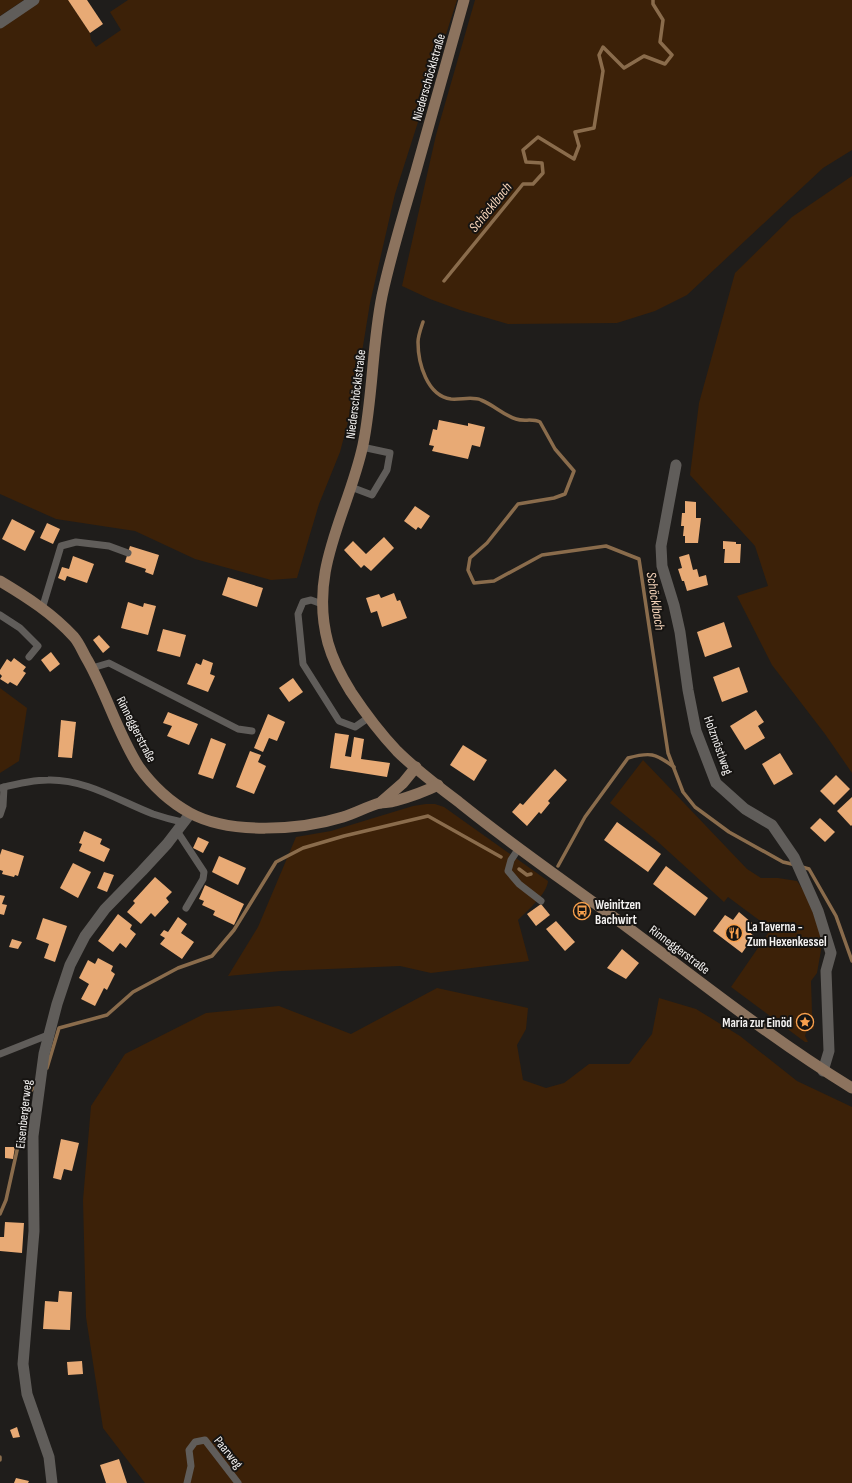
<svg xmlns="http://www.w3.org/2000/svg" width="852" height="1483" font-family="'Sofia Sans Condensed',sans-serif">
<rect width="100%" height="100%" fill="#1f1d1b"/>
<!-- green -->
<g fill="#3c2108">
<path d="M0,0H24L0,16Z"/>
<path d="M39,0H68L90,33L91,40L96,47L121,30L110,12L128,0H457L395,194L370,303L355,395L340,452L319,504L297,578L271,580L195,559L135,531L56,519L0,494V26Z"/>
<path d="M475,0H852V150L823,168L687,295L655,311L617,323L508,324L460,310L430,299L402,286L436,135Z"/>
<path d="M852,176V773L825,734L772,665L737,596L768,586L755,546L690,475L699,403L735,273L792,217Z"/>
<path d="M0,688L27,708L19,761L0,773Z"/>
<path d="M643,760L747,869L761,878H778L797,881L806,894L823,939L817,973L811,981L812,1013L814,1029H807L805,1036L808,1042H805L731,987L771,929L728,897L724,902L657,841L610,803Z"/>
<path d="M426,804H435L444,807L548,881C547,894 527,911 518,920L529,961L431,973L400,966L281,971L228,976L258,927L296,837L331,831L413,806Z"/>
<path d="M437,988L528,1008L526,1029L517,1045L523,1080L546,1088L564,1083L589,1064H629L652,1034L659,998L696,1009L740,1036L797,1081L852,1107V1483H145L103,1428L86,1317L83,1200L91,1106L125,1054L206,1013L279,1006L351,1034Z"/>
</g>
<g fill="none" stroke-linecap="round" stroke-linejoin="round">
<!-- stream -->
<g stroke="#8a6c4c" stroke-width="3.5">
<path d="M444,281L523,184H533L543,173L542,163L526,162L523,150L538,137L574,159L579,146L575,132L594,128L603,71L599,55L603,47L624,68L644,56L665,64L672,55L660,42L663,20L653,4V0"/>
<path d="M423,322C421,328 418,336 418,342C418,363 427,396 451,399C461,400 472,396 481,400C494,405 503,415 516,419C524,422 532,418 540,422L555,449L574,471L565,494L554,498L518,504L487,543L470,558L468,570L474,583L494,581L542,555L606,546L639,559L668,753L683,792L695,807L729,832L783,862L796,865"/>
<path d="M558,866L585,817L628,758C650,752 655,753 674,767"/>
<path d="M802,867L809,869L836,916L852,961"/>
<path d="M519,869L527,875L531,874"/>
<path d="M47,1068L59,1028L107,1015L133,992L178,968L212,956L234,930L276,862L303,848L344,836L428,816L501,857"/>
<path d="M0,1214L6,1200L30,1092L35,1086"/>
<path d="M0,1457V1460"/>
</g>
</g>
<!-- building -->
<g fill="#e8aa75">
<path d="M68,0H87L103,24L90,33Z"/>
<path d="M439,420L468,426V423L485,427L480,447L472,445L468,459L432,451L434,446L429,445L433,429L437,430Z"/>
<path d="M685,501L696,502V518H701L698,543H685V536H683L684,526H681L682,513H685Z"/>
<path d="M415,506L430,516L421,529L418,527L416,530L404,521Z"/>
<path d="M12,519L35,531L25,551L2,539Z"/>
<path d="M47,523L60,529L53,544L40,538Z"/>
<path d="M384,537L394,548L371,571L364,565L361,568L344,550L353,541L366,554Z"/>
<path d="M723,541L736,542V544H741L740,563H724L725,549H723Z"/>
<path d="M130,546L159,555L153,575L145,572L146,569L125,562Z"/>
<path d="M689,554L693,570L697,569L699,577L706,575L708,585L687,591L684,581H682L678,569L682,568L679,557Z"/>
<path d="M73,556L94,564L87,583L67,576L65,581L58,578L62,567L69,569Z"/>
<path d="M228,577L263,588L257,607L222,595Z"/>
<path d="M394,593L397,601L400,600L407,618L382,627L377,611L371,613L366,598L379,594L381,598Z"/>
<path d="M128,602L143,607L144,603L156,606L148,635L121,628Z"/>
<path d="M724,622L732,647L705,657L697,632Z"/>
<path d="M163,629L186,635L180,657L157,651Z"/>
<path d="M99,635L110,647L103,653L93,640Z"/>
<path d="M51,652L60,664L50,672L41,660Z"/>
<path d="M14,658L26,667L23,671L26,673L17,686L10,682L8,684L0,679L2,676L0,674V670L7,659L11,662Z"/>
<path d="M203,659L213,663L210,674L215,676L208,692L187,684L196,663L201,665Z"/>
<path d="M739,667L748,692L722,702L713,677Z"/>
<path d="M293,678L303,692L289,702L279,688Z"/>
<path d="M756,710L764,722L758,726L765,738L745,750L730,726Z"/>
<path d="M168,712L198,724L189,745L167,736L172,726L163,723Z"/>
<path d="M268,714L285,722L277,741L269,738L263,752L254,748Z"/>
<path d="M61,720L76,722L72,758L58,757Z"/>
<path d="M335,733L349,735L345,756L351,757L354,737L364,739L361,759L390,763L387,777L330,768Z"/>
<path d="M211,738L226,744L213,779L198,774Z"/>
<path d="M463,745L487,760L474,781L450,765Z"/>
<path d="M250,751L261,755L258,762L266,766L254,794L236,787Z"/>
<path d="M780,753L793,774L774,785L762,764Z"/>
<path d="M555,769L567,780L548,801L550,803L541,814L539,812L527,826L512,812L520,803L523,805Z"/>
<path d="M836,775L850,789L834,805L820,791Z"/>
<path d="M852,797V825L851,826L837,811Z"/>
<path d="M820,818L835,832L825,842L810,828Z"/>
<path d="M617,822L661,854L648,872L604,840Z"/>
<path d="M84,831L102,839L100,844L110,849L104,862L79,851L82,844L79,843Z"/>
<path d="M198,837L209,842L203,853L193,848Z"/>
<path d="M2,849L24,856L18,876L15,875L14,877L2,874L3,871L0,870V855Z"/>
<path d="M219,856L246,868L238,885L212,872Z"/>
<path d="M73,863L91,872L78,898L60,888Z"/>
<path d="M666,866L708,898L695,916L653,884Z"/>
<path d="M104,872L114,875L107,892L97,888Z"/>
<path d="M155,877L172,892L166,898L169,902L155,917L151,913L141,924L127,912L135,903L133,901Z"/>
<path d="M205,885L244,904L234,925L213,915L215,911L202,905L204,901L199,899Z"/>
<path d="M0,895L5,896L2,904L7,905L4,915L0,914Z"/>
<path d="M541,904L550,915L536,926L527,914Z"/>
<path d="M739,912L752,923L747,930L754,936L742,953L713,931L725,915L733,920Z"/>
<path d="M118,914L132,925L130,929L136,934L126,948L120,943L113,952L98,941Z"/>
<path d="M178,917L187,924L181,933L194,942L182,959L160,944L165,938L160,935L164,930L168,932Z"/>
<path d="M43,918L67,926L55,962L44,958L49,944L36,939Z"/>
<path d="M556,921L575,942L565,951L546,929Z"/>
<path d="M12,939L22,942L18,949L9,947Z"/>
<path d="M622,949L639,963L626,979L607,968Z"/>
<path d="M98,958L113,966L111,971L115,974L107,990L104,988L95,1006L81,999L89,984L79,978L88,960L95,964Z"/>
<path d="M61,1139L79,1143L72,1171L64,1169L61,1180L53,1178Z"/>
<path d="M5,1147H15L13,1159L5,1158Z"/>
<path d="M5,1222L24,1223L22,1253L0,1251V1237H4Z"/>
<path d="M59,1291L72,1292L70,1330L43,1329L45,1301L58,1302Z"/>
<path d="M82,1361L83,1374L68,1375L67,1362Z"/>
<path d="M17,1427L20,1437L13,1438L10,1430Z"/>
<path d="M119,1459L127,1483H106L100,1465Z"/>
<path d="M16,1478L29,1481L28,1483H14Z"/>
</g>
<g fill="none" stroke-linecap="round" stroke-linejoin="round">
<!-- service -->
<g stroke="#605d5a" stroke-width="7">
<path d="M351,487L372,495L387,470L390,453L362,447"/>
<path d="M322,604L311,600L303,602L298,614L303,664L339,721L355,727L368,718"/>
<path d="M42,609L61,546L76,542L109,546L128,553"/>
<path d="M0,615L20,628L38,646L29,657"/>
<path d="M92,668L109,663L238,729L252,731"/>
<path d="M0,788C16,784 32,780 48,780C86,779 119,801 153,814C162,817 173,820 182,822"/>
<path d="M0,815L3,806L4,787"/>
<path d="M177,831L204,872L203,879L186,908"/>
<path d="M519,848L511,860L508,871L519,884L541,901"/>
<path d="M0,1054L48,1035"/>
<path d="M187,1483L191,1466L189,1450L195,1442L205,1440L238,1483"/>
</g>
<!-- minor -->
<g stroke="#605d5a" stroke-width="11">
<path d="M0,23L34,0"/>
<path d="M676,465L661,546L662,566L674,605L680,632L688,690L696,731L716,783L745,809L772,825L794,857L818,911L831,953L826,971L829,1051L823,1071"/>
<path d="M52,1483L49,1457L27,1394L23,1364L34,1231L33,1136L44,1054L57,1004L70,965L85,936L105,909L142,871L167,844L190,814"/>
</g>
<!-- secondary -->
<g stroke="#8c735e" stroke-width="11">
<path d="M464,0C448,57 432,114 416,171C404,212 391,254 382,296C372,345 373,396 363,445C348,514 308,569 328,643C333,661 341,676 351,692C365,713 380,733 397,751C416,770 439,787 460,803C512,845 566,882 619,921C696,978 770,1038 852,1088"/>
<path d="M0,581C27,597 53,614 74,637C80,644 83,653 88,661C107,695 118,734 139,767C152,785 170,802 190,813C230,835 301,830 343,817C356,813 368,806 380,803C385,802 390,803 395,801C409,797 424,792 438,785"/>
<path d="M380,803L403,783L416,767"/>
</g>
</g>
<!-- icons -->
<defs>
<g id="bus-ring" transform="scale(0.9)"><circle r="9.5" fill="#161412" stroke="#f9a04d" stroke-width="1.5"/><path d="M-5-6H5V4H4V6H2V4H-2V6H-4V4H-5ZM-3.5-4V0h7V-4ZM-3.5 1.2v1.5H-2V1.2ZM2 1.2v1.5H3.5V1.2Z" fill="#f9a04d"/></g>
<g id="restaurant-ring" transform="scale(0.9)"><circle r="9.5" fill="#161412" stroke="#f9a04d" stroke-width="1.5"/><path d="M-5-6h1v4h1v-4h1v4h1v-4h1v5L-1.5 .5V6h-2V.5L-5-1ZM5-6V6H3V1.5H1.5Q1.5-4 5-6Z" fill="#f9a04d"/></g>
<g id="sight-ring" transform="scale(0.9)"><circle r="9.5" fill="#161412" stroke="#f9a04d" stroke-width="1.5"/><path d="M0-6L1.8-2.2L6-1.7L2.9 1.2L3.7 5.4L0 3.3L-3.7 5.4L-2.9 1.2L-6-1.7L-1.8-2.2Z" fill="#f9a04d"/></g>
</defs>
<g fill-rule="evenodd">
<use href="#bus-ring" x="582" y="911"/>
<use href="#restaurant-ring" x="734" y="933"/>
<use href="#sight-ring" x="805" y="1022"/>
</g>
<g text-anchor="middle" stroke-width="4" stroke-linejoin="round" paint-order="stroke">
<!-- street labels -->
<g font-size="13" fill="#f3f1f0" stroke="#161412">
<text transform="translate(428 77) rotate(-74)" y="5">Niederschöcklstraße</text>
<text transform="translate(355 394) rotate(-83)" y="5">Niederschöcklstraße</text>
<text transform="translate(137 729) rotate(63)" y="5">Rinneggerstraße</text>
<text transform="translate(719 745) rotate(70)" y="5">Holzmöstlweg</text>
<text transform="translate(680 949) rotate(37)" y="5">Rinneggerstraße</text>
<text transform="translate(23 1114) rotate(-84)" y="5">Eisenbergerweg</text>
<text transform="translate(229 1452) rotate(51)" y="5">Paarweg</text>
</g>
<!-- poi labels -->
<g font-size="13" font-weight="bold" fill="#f3f1f0" stroke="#161412" text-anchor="start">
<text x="595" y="909">Weinitzen<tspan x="595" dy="15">Bachwirt</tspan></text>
<text x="747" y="931">La Taverna -<tspan x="747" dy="15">Zum Hexenkessel</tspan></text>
<text x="792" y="1027" text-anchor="end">Maria zur Einöd</text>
</g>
<!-- water labels -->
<g font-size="14" font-style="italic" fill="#f9d7bc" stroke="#161412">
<text transform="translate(490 207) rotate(-51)" y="5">Schöcklbach</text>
<text transform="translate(656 601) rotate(81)" y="5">Schöcklbach</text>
</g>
</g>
</svg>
